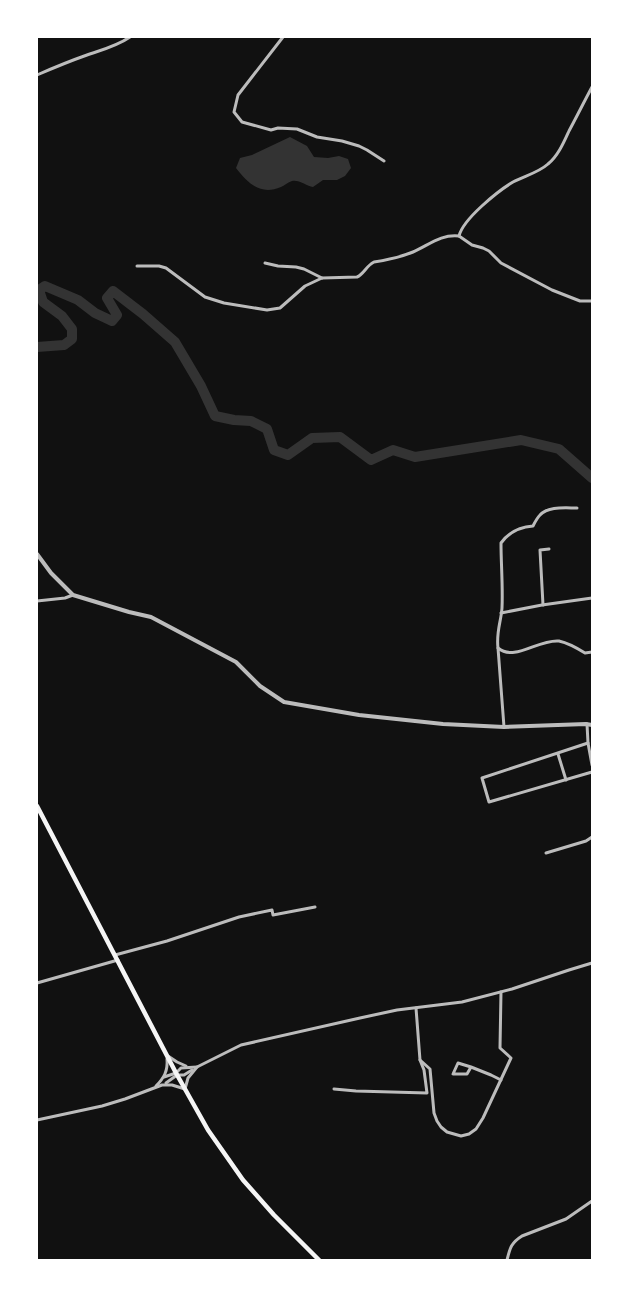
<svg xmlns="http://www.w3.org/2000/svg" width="629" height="1297" font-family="'Noto Sans',sans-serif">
<rect width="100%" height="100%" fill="#111"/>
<!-- water -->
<path fill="#333" d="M290,137L307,146L314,157L328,158L339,156L348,159L351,168L345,176L337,180H323L313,187C307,186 298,179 292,181C288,182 284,186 281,187C260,196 248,183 236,168L240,158L252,155Z"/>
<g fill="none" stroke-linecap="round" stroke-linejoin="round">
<!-- river -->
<path stroke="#333" stroke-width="10" d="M37,347L64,345L72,339V329L62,316L43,302L39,290L45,286L78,300L95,313L112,321L117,315L107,298L113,291L143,314L175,342L201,386L215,416L234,420L251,421L267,429L274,450L288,455L312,438L340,437L371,460L393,450L415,457L521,440L559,449L592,478"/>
<!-- minor -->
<g stroke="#bcbcbc" stroke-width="3">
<path d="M283,37L238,95L234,112L242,122L271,130L278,128L297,129L317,137L342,141L359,146L367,150L384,161"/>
<path d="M37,75C53,68 70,61 87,55C102,50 117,46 130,37"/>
<path d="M592,87C584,102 577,116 569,131C564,142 558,156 548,164C538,173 524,176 513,182C498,191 463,219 459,236L472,245L483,248L489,251L501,263L552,290L580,301H592"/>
<path d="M265,263L278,266L296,267L304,269L322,278"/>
<path d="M137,266H159L166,268L205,297L224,303L267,310L280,308L305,286L322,278L357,277C364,274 366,266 374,262C387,260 401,257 413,252C429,245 441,234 459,236"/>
<path d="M577,508C565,508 548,506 540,515C537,518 535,522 533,526C520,527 509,532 501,543C501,564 503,586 502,608C501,622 496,632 498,648C515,662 538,639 559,641C568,643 577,648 585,653L592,652"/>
<path d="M37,601L65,598L73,595"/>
<path d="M543,605L540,550L549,549"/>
<path d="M501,613L542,605L592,598"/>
<path d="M498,648L504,727"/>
<path d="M587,724L588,743L592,765"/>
<path d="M588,743L482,778L489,802L592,772"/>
<path d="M558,754L566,780"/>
<path d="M546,853L586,841L592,837"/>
<path d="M115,955L167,941L239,917L272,910L273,915L315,907"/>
<path d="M37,983L118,960"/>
<path d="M416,1008L420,1060L430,1069L434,1113L437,1121L441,1127L447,1132L461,1136L469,1134L476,1129L483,1118L511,1058L500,1048L501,992"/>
<path d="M168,1056L177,1062L186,1066"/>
<path d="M471,1067L458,1063L453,1074H467L471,1067L491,1075L501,1080"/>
<path d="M164,1077L176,1073L181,1068L197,1067"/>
<path d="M166,1083L177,1075H184L192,1070"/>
<path d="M156,1086C164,1078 168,1071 167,1059"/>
<path d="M334,1089L356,1091L427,1093L424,1070L420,1060"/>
<path d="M37,1120L102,1106L125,1099L162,1085H172L185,1089L188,1078L197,1067L241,1045L360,1018L397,1010L462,1002L512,989L569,970L592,963"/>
<path d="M507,1260C510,1248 511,1243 522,1236L566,1219L592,1201"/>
</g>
<!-- tertiary -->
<path stroke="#bcbcbc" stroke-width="4" d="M37,554L51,573L73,595L129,612L151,617L236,662L260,686L284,702L359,715L443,724L504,727L586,724L592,725"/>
<!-- secondary -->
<path stroke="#f5f5f5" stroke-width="4.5" d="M37,806L176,1073L208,1130L243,1180L274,1215L319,1260"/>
</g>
<!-- border -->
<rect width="629" height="1297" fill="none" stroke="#ffffff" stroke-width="76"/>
</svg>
